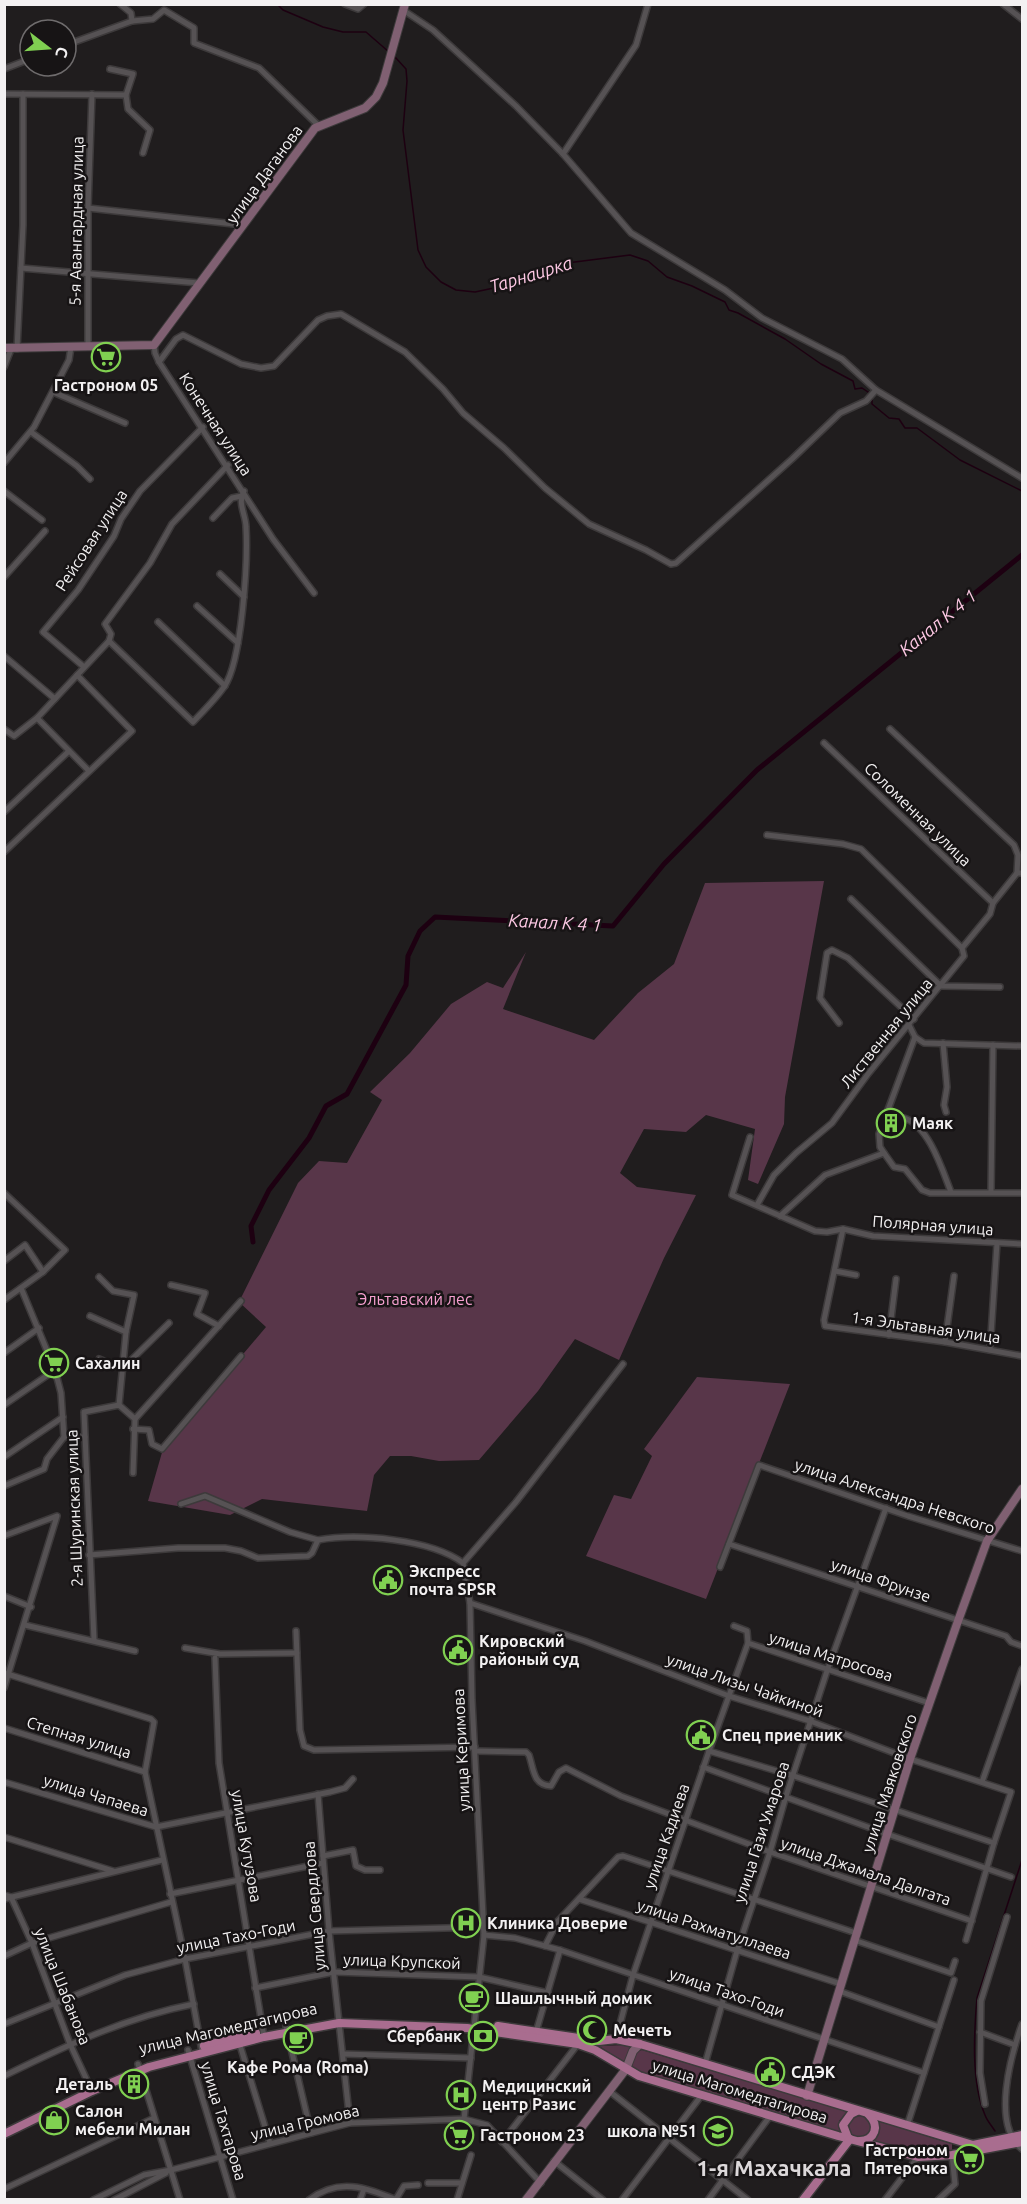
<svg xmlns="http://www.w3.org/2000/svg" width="1027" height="2204" font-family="Ubuntu,sans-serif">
<rect width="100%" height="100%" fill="#201d1e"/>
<!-- green -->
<g fill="#583649">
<path d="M824,881L785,1097L784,1124L758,1184L748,1180L755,1129L706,1115L686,1132L644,1129L620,1173L637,1187L696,1195L664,1258L619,1360L575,1339L538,1391L479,1460L439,1461L411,1456H390L374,1475L367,1511L262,1499L230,1515L148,1501L163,1449L266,1327L239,1302L298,1183L319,1161L347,1163L382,1100L370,1092L410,1053L451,1004L487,982L503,988L526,952L503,1009L594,1040L638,993L674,964L705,883Z"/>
<path d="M697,1377L790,1384L706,1599L586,1556L614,1495L631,1499L652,1456L644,1449Z"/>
<path d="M626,2045L632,2047L625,2063L599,2046Z"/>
<path d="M642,2050L848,2111L839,2121L841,2134L635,2071L632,2066L636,2052Z"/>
<circle cx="860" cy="2127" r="11"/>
<path d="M878,2121L952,2144V2150C919,2158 904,2150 872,2142C879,2136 882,2130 878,2121Z"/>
</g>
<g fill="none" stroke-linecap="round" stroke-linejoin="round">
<!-- stream -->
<g stroke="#1d0011" stroke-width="1.5">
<path d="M277,4L283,10L323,27L343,32H366L389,52"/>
<path d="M395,57L406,69L407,81L403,130L418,250L426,267L441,282L456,290L475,292L526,281L559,264L630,255L648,261L667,277L692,286L725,302L729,310L738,313L785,339L821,364L853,381L855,389L862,388L871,394"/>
<path d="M872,398V404L889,418L899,419L905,428H917L960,460L1022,491"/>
<path d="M995,2131C992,2126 987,2121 985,2115C971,2082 974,2033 977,1998L1022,1860"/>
</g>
<!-- canal -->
<path stroke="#1d0011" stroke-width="5" d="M253,1242L251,1226L269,1190L309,1138L326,1106L347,1094L406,985L408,956L420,931L435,917L613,926L664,864L757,770L1022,555"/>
<!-- street casing -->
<g stroke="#3d3a3b" stroke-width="8">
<g id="street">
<path d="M120,4L131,13L132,21"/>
<path d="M345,4L358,9L364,4"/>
<path d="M1003,4L1022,19"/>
<path d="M403,10L433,30L516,106L563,154L631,233L725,290L762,318L842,359L876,390L1022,478"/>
<path d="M66,45L132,21L153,19L164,10L194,28V43L259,68L319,126"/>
<path d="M4,69L30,59"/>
<path d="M110,69L133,74L126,95"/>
<path d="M4,94L126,95L128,109L150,130L143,153"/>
<path d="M563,154L636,45L648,4"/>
<path d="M88,208L243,225"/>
<path d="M21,268L199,283"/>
<path d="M154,344L155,353L159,362L273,539L314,593"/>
<path d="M88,347V208L92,94"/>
<path d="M17,349L23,225V94"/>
<path d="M159,362L176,339L183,335L241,364L261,368L274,366L318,320L327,316L341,314L405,352L443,389L463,413L504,448L545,488L589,524L646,550L671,564L676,563L792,459L840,413L866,401L876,390"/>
<path d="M4,367L12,347"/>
<path d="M53,392L125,423"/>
<path d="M31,432L77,466L90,479"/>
<path d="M4,463L34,427L69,360L71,347"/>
<path d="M4,491L42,520"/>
<path d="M213,518L232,498L242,496"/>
<path d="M220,574L244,597"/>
<path d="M4,577L45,531"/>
<path d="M197,606L238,643"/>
<path d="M158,622L225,686"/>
<path d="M109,641L193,722C203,711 215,700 224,687C242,662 248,560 246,527C246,515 237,503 244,491"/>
<path d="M4,656L55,699"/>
<path d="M84,667L43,632L78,590L114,536L121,519L140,491L203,427"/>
<path d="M37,718L89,771"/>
<path d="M4,729L14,736L37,718L109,641L111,634L105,624L150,563L172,524L228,465"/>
<path d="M890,729L1014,845L1018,855L1017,873"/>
<path d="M824,743L993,903"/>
<path d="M4,812L69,751"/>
<path d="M767,835L843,844L861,849L962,948"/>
<path d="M4,852L132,731L77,675"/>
<path d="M851,899L941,986L1000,987"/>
<path d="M839,1023L820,998L827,953L832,950L848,958L914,1019"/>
<path d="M909,1025L915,1037L924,1043L1022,1046"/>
<path d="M943,1043L947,1087L944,1105L946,1112"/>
<path d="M904,1118C929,1126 942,1169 951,1192"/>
<path d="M750,1137L732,1195L815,1231L827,1232L843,1229L873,1236L1022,1244"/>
<path d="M884,1153L880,1147L879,1134L915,1037"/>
<path d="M991,1192L993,1045"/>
<path d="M4,1193L65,1250L43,1272L4,1300"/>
<path d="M757,1205L774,1175L796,1153L832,1123L868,1074L964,956L962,948L990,914L993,903L1017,873H1022"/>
<path d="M780,1216L825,1175L884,1153L894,1167L905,1169L922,1190L930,1193H1022"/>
<path d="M843,1229L824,1320L825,1326L945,1342L1022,1356"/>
<path d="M4,1261L25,1245L43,1272"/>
<path d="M835,1271L856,1275"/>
<path d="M99,1277L113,1291L134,1295L126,1332L119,1405"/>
<path d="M171,1285L205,1293L197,1314L219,1326"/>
<path d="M21,1288L55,1370L61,1393L64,1437H85"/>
<path d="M90,1316L126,1332"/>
<path d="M889,1335L896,1279"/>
<path d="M945,1342L954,1276"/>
<path d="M990,1350L997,1243"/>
<path d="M4,1353L39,1328"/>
<path d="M99,1359L123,1369"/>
<path d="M123,1368L169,1323"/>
<path d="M4,1405L55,1370"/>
<path d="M135,1419L241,1301"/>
<path d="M133,1429L149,1430L152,1444L162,1449L241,1356"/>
<path d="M4,1457L63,1417"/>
<path d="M4,1486L44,1469L47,1459L64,1437"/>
<path d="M181,1504L205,1496L290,1532L318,1540"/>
<path d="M729,1544L1006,1636L1011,1642L1022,1646"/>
<path d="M89,1555L178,1548H225L241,1551L258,1558L308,1556L312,1553L318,1540C357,1533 431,1539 463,1563"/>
<path d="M720,1567L759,1465L908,1516L1022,1551"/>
<path d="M4,1596L31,1607"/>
<path d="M470,1603L585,1641L729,1696L810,1721L910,1759L1011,1792L994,1843L966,1940"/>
<path d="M25,1625L135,1651"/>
<path d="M734,1626L747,1631L748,1643L929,1703"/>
<path d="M296,1631L300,1730L304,1746L314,1750L475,1747"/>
<path d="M94,1640L84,1412L119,1405L135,1419L133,1473"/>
<path d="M185,1648L220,1654L297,1653"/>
<path d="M215,1658L219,1763L264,2037"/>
<path d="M4,1673L151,1719L154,1722L145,1772L185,1959L202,2051"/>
<path d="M4,1688L57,1516L6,1535"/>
<path d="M4,1728L145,1772"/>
<path d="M475,1751L526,1752L529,1755C534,1770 533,1785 551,1786L559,1772L566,1768L621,1796L770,1852L972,1921"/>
<path d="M709,1751L794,1776L994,1843"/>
<path d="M703,1767L887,1834L1011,1877"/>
<path d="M4,1782L156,1827L330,1792L345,1788L353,1779"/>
<path d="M982,1782L1022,1669"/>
<path d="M318,1794L329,1931L350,2123"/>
<path d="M4,1837L113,1871"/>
<path d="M323,1856L353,1850L356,1866L365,1870H380"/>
<path d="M170,1894L323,1863"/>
<path d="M4,1895L11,1897L32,1943L70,2044L92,2091"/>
<path d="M4,1899L162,1860"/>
<path d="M579,1899L841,1984"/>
<path d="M484,1935L515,1938L560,1950L924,2073"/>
<path d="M854,1940L951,1973L955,1961"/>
<path d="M545,1946L558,1921L618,1857L623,1856L856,1933"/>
<path d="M4,1956L32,1943L171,1902"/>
<path d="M255,1988L334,1972L479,1977L548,1993"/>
<path d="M839,1991L939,2027"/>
<path d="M4,2024L125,1975L185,1959L329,1931L484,1927"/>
<path d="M1022,2024C1011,2055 991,2125 1022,2149"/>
<path d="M286,2027L311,2133"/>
<path d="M536,2032L560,1950"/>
<path d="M980,2032L1015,2045"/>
<path d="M616,2039L633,1975L709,1751L748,1643"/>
<path d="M239,2042L270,2143"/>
<path d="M188,2050L233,2200"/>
<path d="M344,2054L471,2058"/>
<path d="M138,2064L180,2200"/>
<path d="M705,2064L737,1951L770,1852L786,1796L828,1668L886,1508"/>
<path d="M4,2076C65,2046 127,2017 194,2004"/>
<path d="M609,2091L748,2200"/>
<path d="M985,2104L980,2073L981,2001L1007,1917"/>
<path d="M464,2119L484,1935L472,1700L470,1603L463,1563L516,1502L623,1364"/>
<path d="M907,2126L954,1980"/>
<path d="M502,2142L578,2044"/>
<path d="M554,2161L603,2200"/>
<path d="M428,2183H462"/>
<path d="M4,2189L154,2118"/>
<path d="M396,2199L404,2186L418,2185"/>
<path d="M93,2200L144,2175L171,2170L350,2123L464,2119L487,2125L541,2183"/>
<path d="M114,2200L166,2173"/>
<path d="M309,2200C339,2177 366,2188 397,2200"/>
<path d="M360,2200L364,2189"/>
<path d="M457,2200L471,2155"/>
<path d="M622,2200L701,2096"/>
<path d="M708,2200L770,2116"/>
<path d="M885,2200L918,2157"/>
<path d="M938,2200L955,2184L952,2155"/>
</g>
</g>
<!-- secondary casing -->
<g stroke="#3d3a3b" stroke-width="10">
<g id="secondary">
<path d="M4,348L154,345L315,128L365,108L376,97L383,83L405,4"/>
<path d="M807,2096L910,1759L958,1621L987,1541L1022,1489"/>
<path d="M526,2200L626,2069L633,2051L640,2044"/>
</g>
</g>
<!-- primary casing -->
<g stroke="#3d3a3b" stroke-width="11">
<g id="primary">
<path d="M498,2026L599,2041L616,2039L640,2044L973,2145L1022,2135"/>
<path d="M204,2046L256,2033"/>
<path d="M4,2134L92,2091L149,2067L264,2037L339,2023L467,2028L578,2044L595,2050L639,2076L838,2136L918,2157L952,2155L1022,2142"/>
<path d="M848,2138L843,2125L851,2114L857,2111"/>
<path d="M860,2141C875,2140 880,2126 869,2115"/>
<path d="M803,2200L850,2139"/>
</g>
</g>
<!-- street -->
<use href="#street" stroke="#565254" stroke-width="5"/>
<!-- secondary -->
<use href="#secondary" stroke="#806072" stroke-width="8"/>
<!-- primary -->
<use href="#primary" stroke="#a96d8f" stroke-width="8"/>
</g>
<!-- icons -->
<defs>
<g id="supermarket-ring" transform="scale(1.5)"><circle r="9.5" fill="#171415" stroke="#80d051" stroke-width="1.5"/><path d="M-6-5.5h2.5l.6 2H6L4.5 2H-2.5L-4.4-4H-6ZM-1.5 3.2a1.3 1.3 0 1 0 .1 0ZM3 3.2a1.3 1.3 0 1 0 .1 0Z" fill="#80d051"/></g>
<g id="building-ring" transform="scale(1.5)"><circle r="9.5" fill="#171415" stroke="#80d051" stroke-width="1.5"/><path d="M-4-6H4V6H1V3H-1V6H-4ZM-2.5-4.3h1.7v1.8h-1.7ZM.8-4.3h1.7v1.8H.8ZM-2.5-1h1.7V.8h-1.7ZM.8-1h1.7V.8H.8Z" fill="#80d051"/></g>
<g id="civic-ring" transform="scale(1.5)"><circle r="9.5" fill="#171415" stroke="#80d051" stroke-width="1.5"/><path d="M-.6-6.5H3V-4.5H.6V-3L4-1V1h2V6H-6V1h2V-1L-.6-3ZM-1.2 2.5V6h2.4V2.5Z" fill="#80d051"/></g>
<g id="hospital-ring" transform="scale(1.5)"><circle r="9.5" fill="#171415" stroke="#80d051" stroke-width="1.5"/><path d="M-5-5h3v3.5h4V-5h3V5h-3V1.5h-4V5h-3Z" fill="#80d051"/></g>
<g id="cafe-ring" transform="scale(1.5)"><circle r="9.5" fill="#171415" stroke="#80d051" stroke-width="1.5"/><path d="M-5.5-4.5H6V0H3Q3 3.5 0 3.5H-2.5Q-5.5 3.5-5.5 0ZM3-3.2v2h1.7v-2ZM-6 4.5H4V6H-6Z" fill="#80d051"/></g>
<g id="mosque-ring" transform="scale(1.5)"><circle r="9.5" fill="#171415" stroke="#80d051" stroke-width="1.5"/><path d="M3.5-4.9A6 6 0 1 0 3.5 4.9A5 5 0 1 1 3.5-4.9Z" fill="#80d051"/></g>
<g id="bank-ring" transform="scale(1.5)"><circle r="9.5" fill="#171415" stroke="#80d051" stroke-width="1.5"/><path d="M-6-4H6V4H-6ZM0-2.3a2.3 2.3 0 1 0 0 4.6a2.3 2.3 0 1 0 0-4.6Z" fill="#80d051"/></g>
<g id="shop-ring" transform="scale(1.5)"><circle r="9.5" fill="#171415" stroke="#80d051" stroke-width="1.5"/><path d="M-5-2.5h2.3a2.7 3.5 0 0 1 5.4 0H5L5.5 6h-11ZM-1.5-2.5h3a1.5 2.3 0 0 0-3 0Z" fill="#80d051"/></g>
<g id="school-ring" transform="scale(1.5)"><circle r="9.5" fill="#171415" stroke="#80d051" stroke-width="1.5"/><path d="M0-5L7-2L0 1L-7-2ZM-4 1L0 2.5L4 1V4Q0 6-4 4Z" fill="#80d051"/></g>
</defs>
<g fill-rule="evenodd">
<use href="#supermarket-ring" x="106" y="357"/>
<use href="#building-ring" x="891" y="1123"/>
<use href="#supermarket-ring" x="54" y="1363"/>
<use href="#civic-ring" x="388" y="1580"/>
<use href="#civic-ring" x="458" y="1650"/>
<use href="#civic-ring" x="701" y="1735"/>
<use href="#hospital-ring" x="466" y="1923"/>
<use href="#cafe-ring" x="474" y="1998"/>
<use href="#mosque-ring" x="592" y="2030"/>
<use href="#bank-ring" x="483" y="2036"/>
<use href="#cafe-ring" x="298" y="2039"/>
<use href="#civic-ring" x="770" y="2072"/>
<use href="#building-ring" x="134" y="2084"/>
<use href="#hospital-ring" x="461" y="2095"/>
<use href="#shop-ring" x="54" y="2120"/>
<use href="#school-ring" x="718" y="2131"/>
<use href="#supermarket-ring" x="459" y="2135"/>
<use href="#supermarket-ring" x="969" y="2159"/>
</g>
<g text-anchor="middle" stroke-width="5" stroke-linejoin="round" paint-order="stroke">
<!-- street labels -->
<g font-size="16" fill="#f3f1f2" stroke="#171415">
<text transform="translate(264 174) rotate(-54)" y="6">улица Даганова</text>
<text transform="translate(76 221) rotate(-89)" y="6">5-я Авангардная улица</text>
<text transform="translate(216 424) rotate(57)" y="6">Конечная улица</text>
<text transform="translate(91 540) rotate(-57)" y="6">Рейсовая улица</text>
<text transform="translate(918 814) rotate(44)" y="6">Соломенная улица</text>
<text transform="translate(886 1033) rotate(-51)" y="6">Лиственная улица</text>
<text transform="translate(933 1225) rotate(4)" y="6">Полярная улица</text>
<text transform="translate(926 1327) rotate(8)" y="6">1-я Эльтавная улица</text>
<text transform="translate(895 1496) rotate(18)" y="6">улица Александра Невского</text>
<text transform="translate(74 1508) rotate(-92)" y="6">2-я Шуринская улица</text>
<text transform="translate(881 1580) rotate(19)" y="6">улица Фрунзе</text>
<text transform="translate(831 1656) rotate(18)" y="6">улица Матросова</text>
<text transform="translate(745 1685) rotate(19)" y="6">улица Лизы Чайкиной</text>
<text transform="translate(79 1737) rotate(17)" y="6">Степная улица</text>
<text transform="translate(461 1750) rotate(-93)" y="6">улица Керимова</text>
<text transform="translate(889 1783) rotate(-72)" y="6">улица Маяковского</text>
<text transform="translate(96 1795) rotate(17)" y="6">улица Чапаева</text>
<text transform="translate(761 1832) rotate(-72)" y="6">улица Гази Умарова</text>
<text transform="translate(666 1836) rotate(-71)" y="6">улица Кадиева</text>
<text transform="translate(247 1846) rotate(80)" y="6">улица Кутузова</text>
<text transform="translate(866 1871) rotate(19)" y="6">улица Джамала Далгата</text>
<text transform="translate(314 1906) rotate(-95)" y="6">улица Свердлова</text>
<text transform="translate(714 1929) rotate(18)" y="6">улица Рахматуллаева</text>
<text transform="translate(236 1936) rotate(-11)" y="6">улица Тахо-Годи</text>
<text transform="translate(402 1961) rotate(2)" y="6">улица Крупской</text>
<text transform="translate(63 1986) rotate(68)" y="6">улица Шабанова</text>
<text transform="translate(727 1992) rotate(19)" y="6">улица Тахо-Годи</text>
<text transform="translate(228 2028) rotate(-13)" y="6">улица Магомедтагирова</text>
<text transform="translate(740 2091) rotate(17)" y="6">улица Магомедтагирова</text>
<text transform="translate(224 2121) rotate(73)" y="6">улица Тахтарова</text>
<text transform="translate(305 2122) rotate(-13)" y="6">улица Громова</text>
</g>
<!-- poi labels -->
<g font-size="16" font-weight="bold" fill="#f3f1f2" stroke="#171415" text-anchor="start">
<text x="106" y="391" text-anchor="middle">Гастроном 05</text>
<text x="912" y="1129">Маяк</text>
<text x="75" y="1369">Сахалин</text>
<text x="409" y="1577">Экспресс<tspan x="409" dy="18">почта SPSR</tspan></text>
<text x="479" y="1647">Кировский<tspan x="479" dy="18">районый суд</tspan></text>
<text x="722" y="1741">Спец приемник</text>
<text x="487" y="1929">Клиника Доверие</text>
<text x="495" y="2004">Шашлычный домик</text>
<text x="613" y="2036">Мечеть</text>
<text x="462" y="2042" text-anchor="end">Сбербанк</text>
<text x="298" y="2073" text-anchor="middle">Кафе Рома (Roma)</text>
<text x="791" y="2078">СДЭК</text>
<text x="113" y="2090" text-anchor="end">Деталь</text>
<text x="482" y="2092">Медицинский<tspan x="482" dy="18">центр Разис</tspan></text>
<text x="75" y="2117">Салон<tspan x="75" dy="18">мебели Милан</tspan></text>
<text x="697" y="2137" text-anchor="end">школа №51</text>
<text x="480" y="2141">Гастроном 23</text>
<text x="948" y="2156" text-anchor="end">Гастроном<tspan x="948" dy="18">Пятерочка</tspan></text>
</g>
<!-- park labels -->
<g font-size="16" fill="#f7a0d0" stroke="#171415">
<text x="415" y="1305">Эльтавский лес</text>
</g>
<!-- water labels -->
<g font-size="18" font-style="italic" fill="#fec8e4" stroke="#171415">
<text transform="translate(531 275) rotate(-17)" y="6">Тарнаирка</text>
<text transform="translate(938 623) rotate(-39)" y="6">Канал К 4 1</text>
<text transform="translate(555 923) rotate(3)" y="6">Канал К 4 1</text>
</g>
<!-- district labels -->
<g font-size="22" font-weight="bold" fill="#dcd8da" stroke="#171415">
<text x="774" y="2176">1-я Махачкала</text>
</g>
</g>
<!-- border -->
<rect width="1027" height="2204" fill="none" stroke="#f3f1f2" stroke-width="12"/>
<!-- north arrow -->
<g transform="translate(48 48) rotate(107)"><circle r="28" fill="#171415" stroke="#6f6c6d" stroke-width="1.5"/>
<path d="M0-4.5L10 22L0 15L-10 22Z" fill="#80d051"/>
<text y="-9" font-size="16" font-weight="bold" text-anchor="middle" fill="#f3f1f2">С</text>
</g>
</svg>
